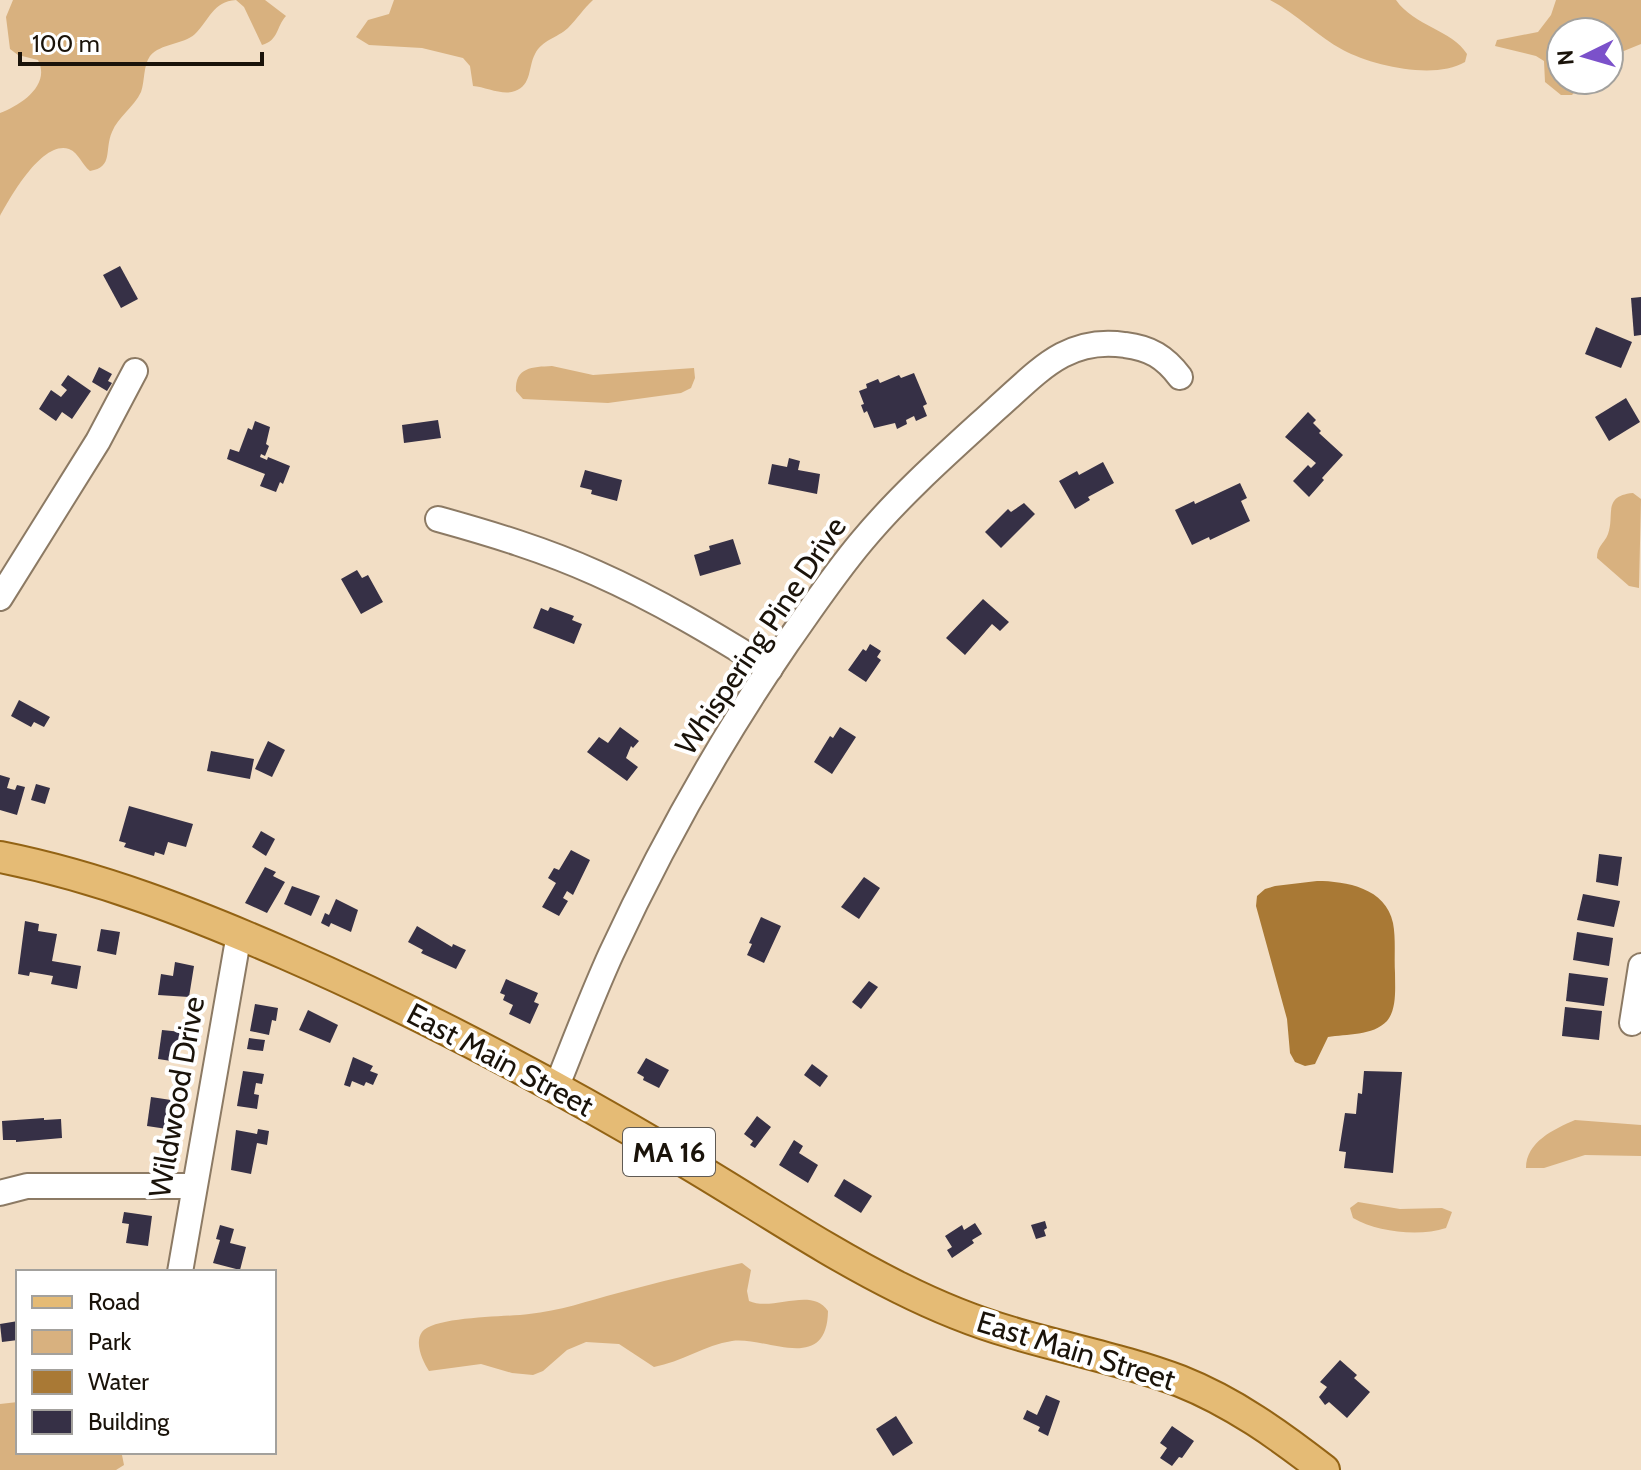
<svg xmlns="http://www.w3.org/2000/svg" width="1641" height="1470" font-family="Cabin,sans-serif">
<rect width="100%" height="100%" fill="#f2dec5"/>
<!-- green -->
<g fill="#d8b17f">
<path d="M13,0H265L286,16C276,27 279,40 262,45L244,7L236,0C213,1 209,21 195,34C183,45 161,43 150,56C143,66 145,81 141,92C134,107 118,117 112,132C104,150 114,167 90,171C82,165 79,153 69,149C42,140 10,198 0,216V113C21,105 51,85 38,60L18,55L10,49L6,17Z"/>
<path d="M394,0H593C584,8 577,19 568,28C557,38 542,40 535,54C528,67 532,85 515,91C503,96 486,87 473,86L470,66L463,58L422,48L369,45L356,37L368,20L389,14Z"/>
<path d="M1270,0H1396C1414,26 1452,30 1467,54L1465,62C1435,80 1373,66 1343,50C1317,36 1297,14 1270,0Z"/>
<path d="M1556,0H1641V44L1609,57V32H1561V80H1585L1572,95H1561L1545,82L1544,61L1536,56L1495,46L1497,40L1538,32L1551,15Z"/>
<path d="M552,366L593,375L694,368L695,378L691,388L681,393L608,403L523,399L516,391C515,367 532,367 552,366Z"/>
<path d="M1633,493L1641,499L1639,588L1629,586L1597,558C1597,546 1604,544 1608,534C1615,515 1602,496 1633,493Z"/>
<path d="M1575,1120L1641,1125V1156L1585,1155L1544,1168H1526C1526,1142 1554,1129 1575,1120Z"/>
<path d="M1358,1202L1400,1209L1442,1208L1452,1212L1446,1228C1419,1237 1377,1232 1353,1218L1350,1208Z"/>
<path d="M742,1263L751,1270L747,1291L749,1301C773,1312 811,1286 828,1311C827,1375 766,1336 732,1341C705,1345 681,1362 654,1367L619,1344L586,1342L567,1350L543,1371L533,1375L512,1373L481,1364L429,1371C423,1362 414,1343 422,1332C434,1316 508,1317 529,1314C559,1311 588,1301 618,1293C659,1282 700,1272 742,1263Z"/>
<path d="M18,1402V1452H114L122,1455L124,1465L116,1470H0V1404Z"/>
</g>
<!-- water -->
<path fill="#a97935" d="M1317,881C1346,881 1386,888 1393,923C1396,939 1394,957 1395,973C1395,988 1397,1009 1387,1021C1373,1036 1346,1034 1328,1037L1315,1064L1305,1066L1295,1062L1290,1053L1287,1019L1256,906L1257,896L1265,889L1275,886Z"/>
<!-- building -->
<g fill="#363046">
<path d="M120,266L138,299L121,308L103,275Z"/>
<path d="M1641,297V335L1634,336L1631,298Z"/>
<path d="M1596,327L1632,342L1621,368L1585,354Z"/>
<path d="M99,367L112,374L108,381L112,383L107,391L92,382Z"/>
<path d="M914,373L927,404L923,406L927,416L916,421L914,416L906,420L907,424L897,429L895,423L874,428L867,411L864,413L861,405L864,404L859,391L867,388L866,384L878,379L880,383L899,375L901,378Z"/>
<path d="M68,375L91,391L72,419L62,412L56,421L39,409L51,390L61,397L67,390L61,385Z"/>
<path d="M1626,398L1640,422L1609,441L1595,417Z"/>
<path d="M1308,412L1316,420L1313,423L1321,431L1319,433L1343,455L1322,478L1324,480L1309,497L1293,481L1308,465L1311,468L1316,463L1285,437Z"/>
<path d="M438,420L441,438L404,443L402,425Z"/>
<path d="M255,421L270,427L266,444L269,446L265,456L261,454L260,457L267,460L268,457L290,466L283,484L280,482L276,492L260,486L265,474L227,459L230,449L239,452L248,428L252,430Z"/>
<path d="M789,458L800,461L798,470L820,474L817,494L768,484L772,464L787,467Z"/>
<path d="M1103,462L1114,483L1088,497L1090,500L1075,509L1059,481L1077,471L1079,475Z"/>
<path d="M585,470L622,480L617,501L591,494L592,490L580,487Z"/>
<path d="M1240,483L1247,498L1241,501L1250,521L1210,540L1209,537L1192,545L1175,510L1194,501L1195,504Z"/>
<path d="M1024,503L1035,514L1001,548L985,532L1008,509L1011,512Z"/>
<path d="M733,539L741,564L700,576L694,555L710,550L709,546Z"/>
<path d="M357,570L362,578L368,575L383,602L361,614L341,579Z"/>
<path d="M983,599L1009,622L1000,631L992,624L965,655L946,638Z"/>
<path d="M550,607L574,616L572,620L582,624L574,644L533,628L541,608L548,611Z"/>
<path d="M870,644L881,651L877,657L881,660L866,682L848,670L863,649L866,651Z"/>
<path d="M19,700L50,717L44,727L34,722L31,727L11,716Z"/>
<path d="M620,727L639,741L633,748L631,746L626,758L638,767L627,781L587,752L599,737L608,743Z"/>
<path d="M840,727L856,737L832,774L814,762L830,736L833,738Z"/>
<path d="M268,741L285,750L272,777L255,769Z"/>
<path d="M211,751L254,759L250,779L207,771Z"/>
<path d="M0,775L10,778L7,788L15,790L17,785L25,787L17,815L0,810Z"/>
<path d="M36,784L50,788L45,804L31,800Z"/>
<path d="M129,806L193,824L186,847L168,842L164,855L155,852L154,856L124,847L126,843L119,841Z"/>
<path d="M261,831L275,839L266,856L252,847Z"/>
<path d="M571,850L590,860L573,895L567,891L563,898L568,901L559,916L542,907L556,883L548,878L554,868L559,870Z"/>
<path d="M1599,854L1622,857L1618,886L1596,882Z"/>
<path d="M265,867L276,872L273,876L285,882L267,913L245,903Z"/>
<path d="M864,877L880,888L859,919L841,907Z"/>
<path d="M292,886L320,896L311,916L284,904Z"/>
<path d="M1583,894L1620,901L1614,927L1577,920Z"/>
<path d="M336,899L358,910L351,932L331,923L329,927L321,923L325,913L329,915Z"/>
<path d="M761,917L781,926L764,963L747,955L752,944L749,943Z"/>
<path d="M25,921L39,924L38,931L57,934L52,961L81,966L77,989L51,984L53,976L30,972L29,976L18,974Z"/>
<path d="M417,926L452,947L453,944L466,950L456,969L421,953L423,950L408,942Z"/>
<path d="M101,929L120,932L116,955L97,951Z"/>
<path d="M1577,932L1613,938L1609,966L1573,960Z"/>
<path d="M175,962L194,966L189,997L158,995L161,974L173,976Z"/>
<path d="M1569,973L1608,978L1604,1006L1566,1001Z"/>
<path d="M506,979L538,993L534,1002L539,1004L530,1024L509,1014L513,1005L503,1000L505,995L500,993Z"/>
<path d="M869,981L878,987L861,1009L852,1002Z"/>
<path d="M255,1004L278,1008L276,1021L272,1020L269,1035L250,1031Z"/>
<path d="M1565,1007L1602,1011L1599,1040L1562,1036Z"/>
<path d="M308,1010L338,1025L330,1043L299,1030Z"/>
<path d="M162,1030L182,1032L178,1062L158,1059Z"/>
<path d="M249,1038L265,1040L263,1051L247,1049Z"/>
<path d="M353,1057L373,1066L370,1071L378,1074L373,1085L366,1082L364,1086L352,1081L350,1087L344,1085Z"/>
<path d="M646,1058L669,1070L659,1088L643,1080L644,1077L637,1073Z"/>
<path d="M812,1064L828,1076L820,1087L804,1075Z"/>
<path d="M243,1071L264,1074L262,1084L256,1083L254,1094L259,1095L257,1109L237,1106Z"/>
<path d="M1364,1071L1402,1072L1393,1173L1344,1168L1346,1152L1339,1151L1345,1113L1356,1114L1358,1093L1362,1094Z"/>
<path d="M151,1097L171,1100L167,1129L147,1126Z"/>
<path d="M757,1116L771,1127L755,1148L750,1145L753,1141L744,1134Z"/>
<path d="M44,1118V1120L61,1119L62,1138L16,1142V1140H3L2,1121Z"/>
<path d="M258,1129L269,1131L267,1145L257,1143L251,1174L231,1170L236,1130L257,1134Z"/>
<path d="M794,1140L803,1146L799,1153L818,1165L808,1183L779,1165Z"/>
<path d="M844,1179L872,1196L861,1213L834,1196Z"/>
<path d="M124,1212L152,1216L148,1246L126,1243L129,1224L122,1223Z"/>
<path d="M1045,1221L1047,1228L1044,1230L1046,1236L1036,1239L1031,1225Z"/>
<path d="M975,1223L982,1234L972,1240L974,1243L952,1258L947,1250L952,1247L945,1236L962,1225L964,1230Z"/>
<path d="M220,1225L234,1229L230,1243L246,1247L240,1270L213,1263L220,1240L216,1239Z"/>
<path d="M18,1321V1340L2,1342L0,1324Z"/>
<path d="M1340,1360L1357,1375L1354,1378L1370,1392L1347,1418L1329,1402L1325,1405L1319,1397L1327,1387L1320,1382Z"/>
<path d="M1046,1395L1060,1401L1048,1436L1038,1431L1040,1427L1023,1419L1027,1410L1037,1415Z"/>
<path d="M896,1416L913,1443L893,1456L876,1429Z"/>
<path d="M1172,1426L1194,1441L1182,1458L1179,1457L1172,1466L1160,1458L1167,1448L1160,1443Z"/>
</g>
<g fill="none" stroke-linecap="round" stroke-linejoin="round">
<!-- minor casing -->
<g stroke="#8c7a64" stroke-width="28">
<g id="minor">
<path d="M438,519C492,534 545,550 596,573C657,600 714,634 770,669"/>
<path d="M0,598L98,441L135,371"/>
<path d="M1632,1023L1641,966"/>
<path d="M556,1088C574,1043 591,998 611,954C661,846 720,741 787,643C811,609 835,573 862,541C902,493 950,451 996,409C1037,373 1066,336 1125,345C1150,348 1165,357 1180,377"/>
<path d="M0,1193L27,1186H194"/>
<path d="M180,1272L239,934"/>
</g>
</g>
<!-- major casing -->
<g stroke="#936314" stroke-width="34">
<path id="major" d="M0,857C100,877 192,913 286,954C419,1012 547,1080 672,1154C748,1198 821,1249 900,1288C936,1306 972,1321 1010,1332C1066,1349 1125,1360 1180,1381C1233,1402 1279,1435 1324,1470"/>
</g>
<!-- minor -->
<use href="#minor" stroke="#fff" stroke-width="24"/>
<!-- major -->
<use href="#major" stroke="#e5bb75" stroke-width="30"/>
</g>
<g text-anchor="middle" stroke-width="8" stroke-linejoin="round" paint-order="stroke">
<!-- shield labels -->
<rect fill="#fff" stroke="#5f5a54" stroke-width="2" x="623" y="1128" width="92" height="48" rx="6"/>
<g font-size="28" font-weight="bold" fill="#1a130a">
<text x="669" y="1162">MA 16</text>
</g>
<!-- street labels -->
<g font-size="30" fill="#1a130a" stroke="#fff">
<text transform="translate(761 636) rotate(-56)" y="10">Whispering Pine Drive</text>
<text transform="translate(500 1060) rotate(28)" y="10">East Main Street</text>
<text transform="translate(177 1097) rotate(-80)" y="10">Wildwood Drive</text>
<text transform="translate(1076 1351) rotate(17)" y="10">East Main Street</text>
</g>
</g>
<!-- legend -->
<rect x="16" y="1270" width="260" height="184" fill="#ffffff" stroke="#a3a19d" stroke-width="2"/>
<rect x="32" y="1296" width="40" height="12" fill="#e5bb75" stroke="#a3a19d" stroke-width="2"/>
<text x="88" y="1310" font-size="24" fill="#1a130a">Road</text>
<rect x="32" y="1330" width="40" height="24" fill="#d8b17f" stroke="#a3a19d" stroke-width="2"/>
<text x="88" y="1350" font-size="24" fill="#1a130a">Park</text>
<rect x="32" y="1370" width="40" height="24" fill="#a97935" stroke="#a3a19d" stroke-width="2"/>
<text x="88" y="1390" font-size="24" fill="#1a130a">Water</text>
<rect x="32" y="1410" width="40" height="24" fill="#363046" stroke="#a3a19d" stroke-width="2"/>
<text x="88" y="1430" font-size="24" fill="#1a130a">Building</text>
<!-- north arrow -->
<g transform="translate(1585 56) rotate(265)"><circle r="38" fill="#ffffff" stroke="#a3a19d" stroke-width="2"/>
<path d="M0-6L14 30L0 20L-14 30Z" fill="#7b51ca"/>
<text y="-12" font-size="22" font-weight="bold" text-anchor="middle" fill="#1a130a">N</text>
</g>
<!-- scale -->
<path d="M20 52v12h242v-12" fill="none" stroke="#1a130a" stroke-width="4"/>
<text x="32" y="52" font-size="24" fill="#1a130a" stroke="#ffffff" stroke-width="6" paint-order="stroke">100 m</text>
</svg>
